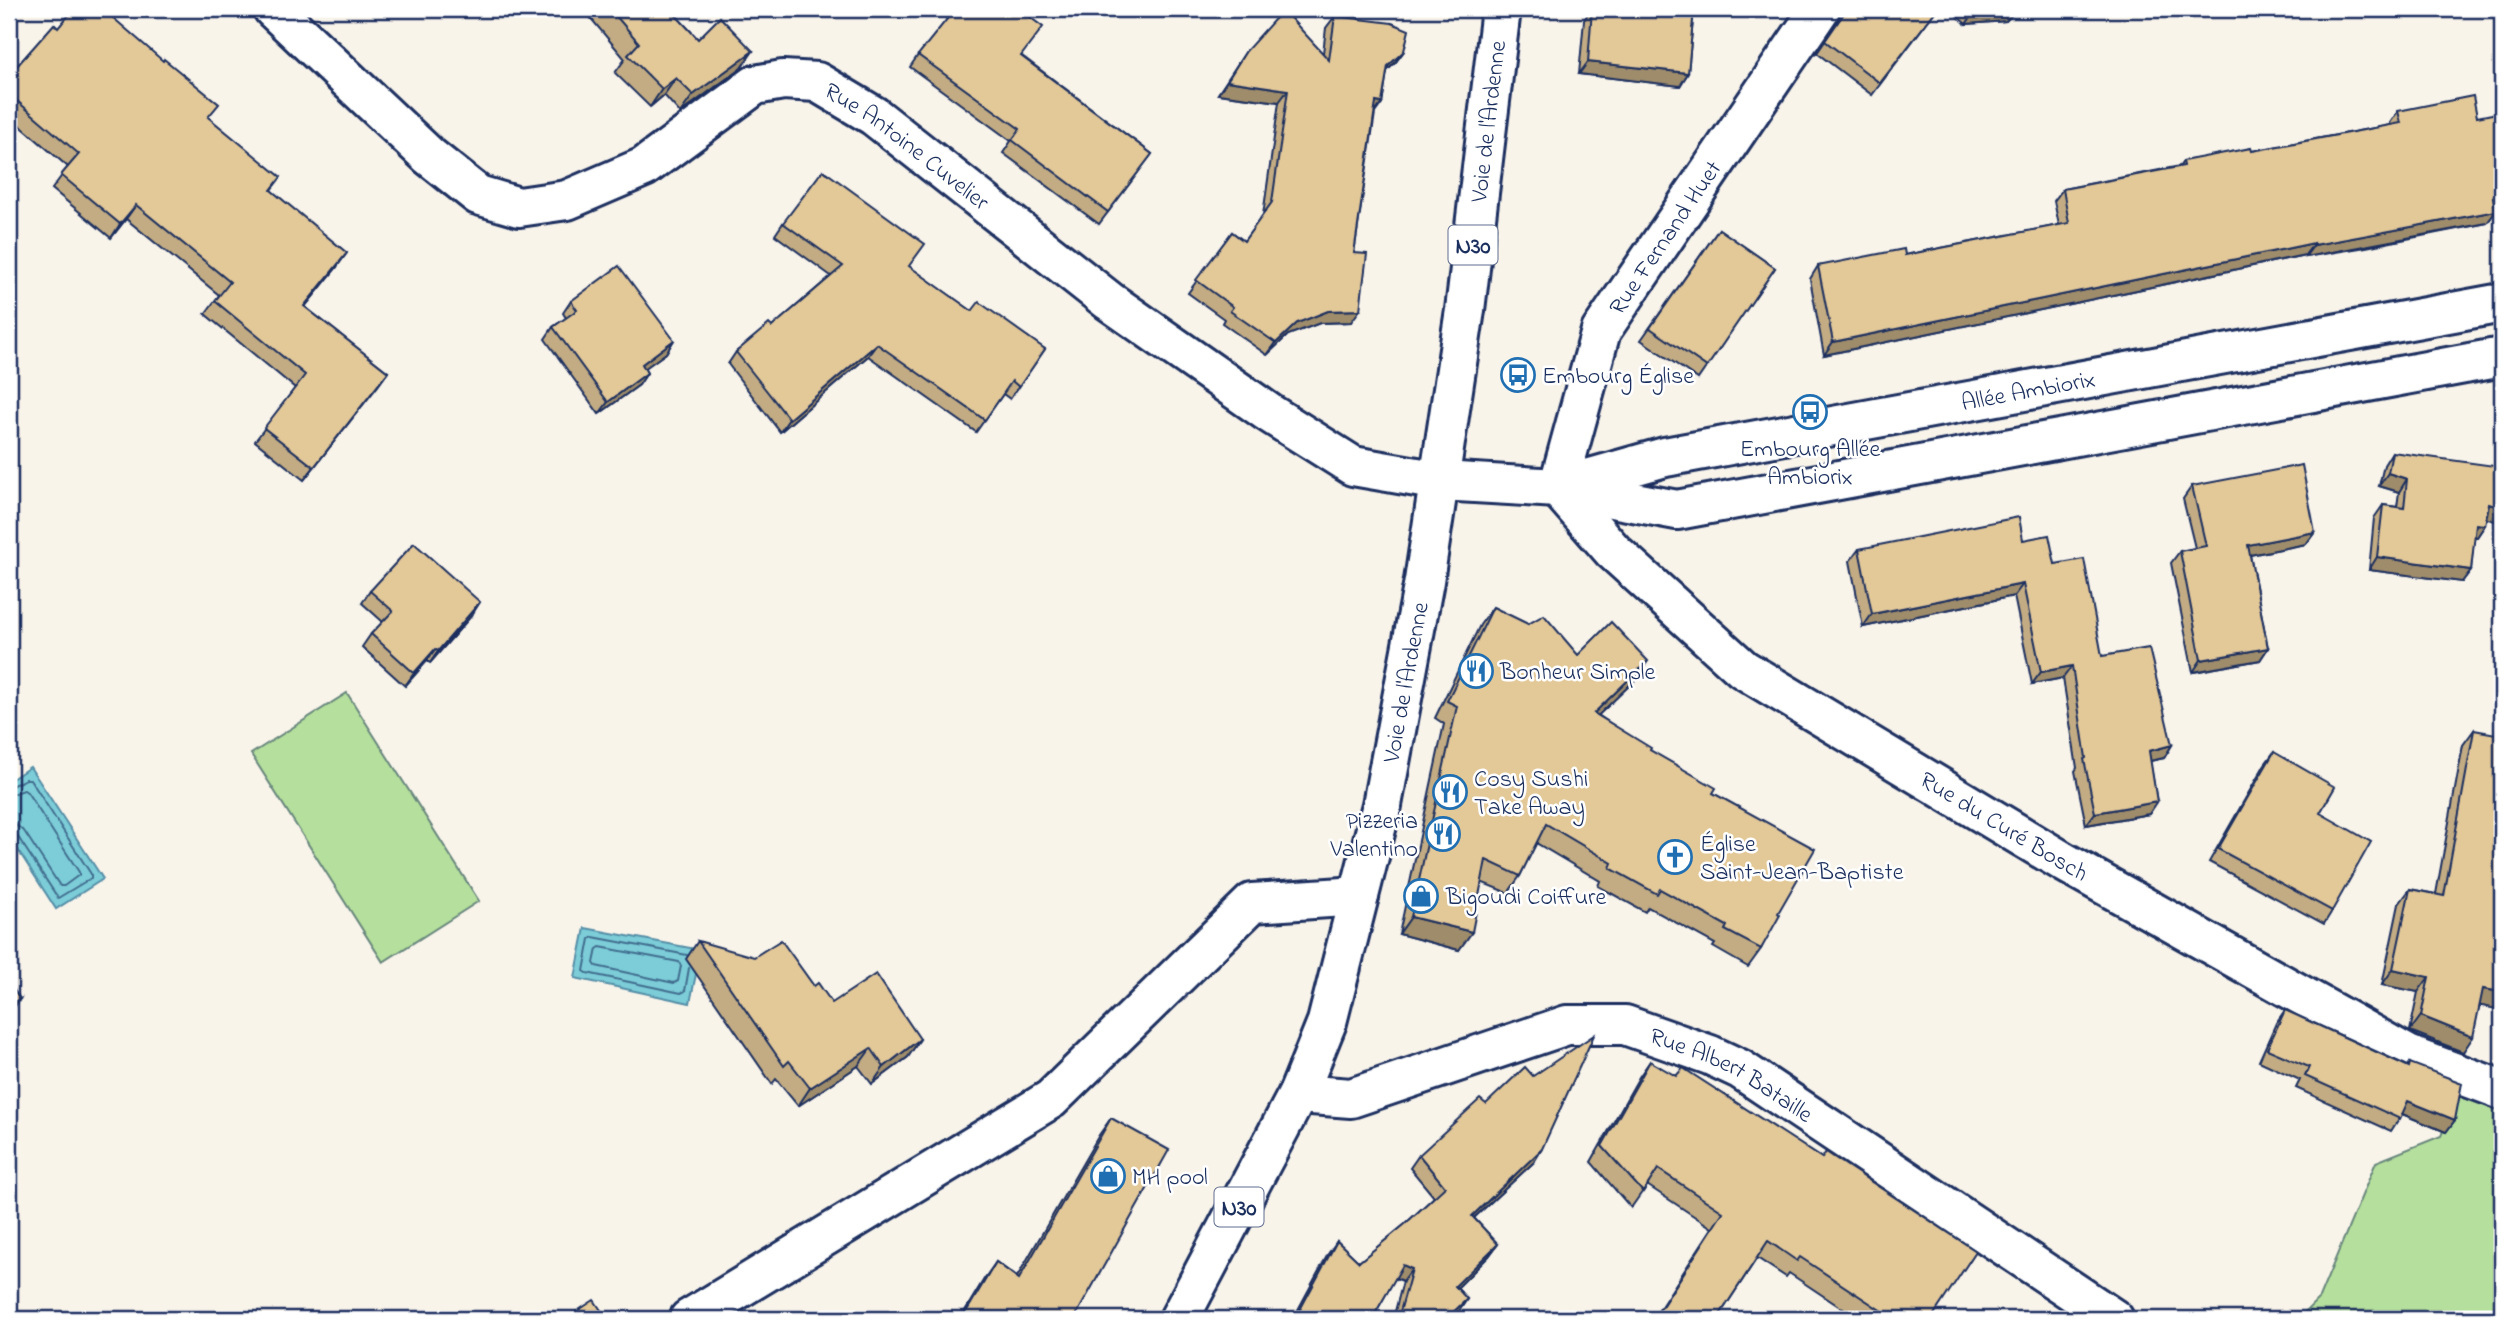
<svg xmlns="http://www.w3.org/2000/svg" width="2511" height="1328" font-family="'Indie Flower',sans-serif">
<rect width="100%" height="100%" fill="#f9f4ea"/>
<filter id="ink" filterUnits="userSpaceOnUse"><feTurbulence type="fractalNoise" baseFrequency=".0143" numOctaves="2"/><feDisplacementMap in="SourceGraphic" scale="14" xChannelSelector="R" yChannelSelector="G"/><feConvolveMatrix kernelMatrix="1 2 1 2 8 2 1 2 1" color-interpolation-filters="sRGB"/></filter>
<g filter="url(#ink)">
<!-- green -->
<g fill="#b5df9c" stroke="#68877d" stroke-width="2">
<path d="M347,693L479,901L383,962L251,754Z"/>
<path d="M2458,1095L2502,1111V1319H2298L2319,1298L2376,1162L2441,1136L2443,1131L2446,1132Z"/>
</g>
<!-- water -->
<g fill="#7ccdd8" stroke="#558ea7" stroke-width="2">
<path d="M30,767L103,879L56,909L9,836V781Z"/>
<path d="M585,928L701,950L690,1003L575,978Z"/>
</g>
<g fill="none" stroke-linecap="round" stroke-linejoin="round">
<!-- shore -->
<g stroke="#426e8f" stroke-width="2">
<path d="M9,787L26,779H30L91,874V878L58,898L18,837L9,834"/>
<path d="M9,795L24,790L27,792L79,872V875L64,886H60L24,831L17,826L9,825"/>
<path d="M600,947L679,962L681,966L678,981L674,983L596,966L594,963L597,949Z"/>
<path d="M687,955L593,937L590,939L584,971L587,973L681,993L685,991L689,968"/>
</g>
<!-- minor casing -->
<g stroke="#1b2f5e" stroke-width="44">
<g id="minor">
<path id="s1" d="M273,9L429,156L478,195L519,207L567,200L644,167L755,85L783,80L817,82L874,116L1109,301L1269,413L1353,466L1440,481L1558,488L1677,510L2502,357"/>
<path id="s2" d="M1566,485L1665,457L2502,303"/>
<path id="s3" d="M1558,488L1613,551L1743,669L2064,862L2408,1055L2502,1090"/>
<path id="s4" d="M1558,488L1601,331L1820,9"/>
<path id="s5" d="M1298,1094L1351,1098L1567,1025H1625L1710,1055L1740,1069L2114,1319"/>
<path d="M689,1319L1051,1099L1252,903L1359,896"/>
</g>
</g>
<!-- major casing -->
<g stroke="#1b2f5e" stroke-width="44">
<g id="major">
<path id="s6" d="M1179,1319L1298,1094L1327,1022L1382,805L1424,581L1465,310L1501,9"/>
</g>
</g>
<!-- minor -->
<use href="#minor" stroke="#fff" stroke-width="38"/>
<!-- major -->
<use href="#major" stroke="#fff" stroke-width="38"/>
</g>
<!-- wall -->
<g fill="#c3ac83" stroke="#1b2f5e" stroke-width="2">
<path d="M583,9H670L698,39L753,51L741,68L680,113L664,95L650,107L615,73L625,59Z"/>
<path d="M1591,9H1600L1625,13L1626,9H1694L1688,73L1680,86L1579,74L1584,20Z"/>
<path d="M1847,9H1937L1872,95L1817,53Z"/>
<path d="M1949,9H2017L2006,21L1966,24Z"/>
<path d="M1335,16L1404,51L1395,63L1387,71L1382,103L1375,113L1354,253L1351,322L1320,323L1288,335L1267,355L1222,323L1224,319L1188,293L1232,232L1244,241L1263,215L1279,102L1218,94L1246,51L1323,53L1326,28Z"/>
<path d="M58,28L209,118L337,267L305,307L388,372L304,480L255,441L295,388L205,314L219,295L126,219L111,238L52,189L68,167L9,116V75Z"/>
<path d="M918,55L1022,56L1152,154L1099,224L1003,153L1011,141L910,67Z"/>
<path d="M2398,111L2495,207L2496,211L2487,223L2366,247L2305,257V255L1824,355L1810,279L1818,266L1905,255L2059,225L2054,201L2063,189L2180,166L2183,161L2252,151L2390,125V123Z"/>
<path d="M783,223L909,267L972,311L1045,349L1010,399L1003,394L976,432L868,356L780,432L728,364L736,352L772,327L831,276L775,235Z"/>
<path d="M1719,229L1775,268L1698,379L1641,340Z"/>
<path d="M571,301L674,340L666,353L644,368L647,373L639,385L599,414L545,339L553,327L566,318L563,313Z"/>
<path d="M2392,452L2486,518L2485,525L2477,537H2474L2471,570L2462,582L2369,570L2374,518L2383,505L2397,507L2399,492L2379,486L2384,465Z"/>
<path d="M2192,486L2315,532L2306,544L2250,555L2268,648L2260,660L2193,672L2171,563L2180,551L2195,548L2183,499Z"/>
<path d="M2023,540L2055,564L2102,656L2172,745L2164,758L2150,761L2157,802L2149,814L2086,825L2075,771L2077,768L2063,678L2032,684L2014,596L1863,627L1850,561L1859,549Z"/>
<path d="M370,591L472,615L430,663L427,661L405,686L362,647L371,634L383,622L362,603Z"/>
<path d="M1493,607L1578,655L1636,679L1598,715L1713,793L1778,913L1761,949L1748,967L1713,947L1715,944L1648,907L1645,912L1598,886L1600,881L1536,843L1520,876L1508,893L1481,882L1459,950L1399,934L1444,724L1435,718L1480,625Z"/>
<path d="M2474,730L2496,945L2502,946V1002L2497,1009L2480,1005L2463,1052L2410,1031L2418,992L2382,985L2399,904L2410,889L2436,894L2463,745Z"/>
<path d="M2274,752L2320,813L2332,911L2324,924L2209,862L2265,764Z"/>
<path d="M698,941L814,986L832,1003L920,1039L908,1057L872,1084L858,1066L798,1106L776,1079L772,1084L686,959Z"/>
<path d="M2285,1010L2408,1066L2410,1063L2455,1120L2446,1132L2402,1114L2391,1131L2296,1088L2300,1080L2259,1061L2276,1023Z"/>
<path d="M1650,1061L1931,1319H1858L1789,1273L1786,1277L1757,1258L1717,1319H1653L1712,1228L1647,1185L1631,1208L1591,1162L1639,1077Z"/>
<path d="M1111,1118L1074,1319H960L984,1279L996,1262L1017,1277L1099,1135Z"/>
<path d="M1419,1155L1534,1162L1474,1218L1498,1244L1489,1256L1457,1288L1467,1299L1459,1311L1450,1319H1393L1403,1281L1395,1278L1372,1319H1293L1328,1254L1337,1241L1359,1262L1404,1225L1434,1197L1410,1168Z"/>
</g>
<!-- shaded-wall -->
<g fill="#9f8c6a" stroke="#1b2f5e" stroke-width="2">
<path d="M2017,9L2006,21L1966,24L1974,13Z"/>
<path d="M753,51L741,68L680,113L693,95Z"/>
<path d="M1404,51L1395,63L1379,78L1388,66Z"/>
<path d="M1588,62L1688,73L1680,86L1579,74Z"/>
<path d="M676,78L664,95L650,107L662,89Z"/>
<path d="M1227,81L1288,90L1279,102L1218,94Z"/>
<path d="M1376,102L1382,103L1373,115Z"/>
<path d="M2502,195V206L2484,209L2493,197Z"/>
<path d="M136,205L126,219L111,238L120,224Z"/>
<path d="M2496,211L2487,223L2305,257L2314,245Z"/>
<path d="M2314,243L2305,255L1824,355L1833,342Z"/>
<path d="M347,253L337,267L294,320L304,306Z"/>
<path d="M1360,310L1351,322L1320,323L1288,335L1267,355L1276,343L1297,323L1328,311Z"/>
<path d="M674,340L666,353L633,377L642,364Z"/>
<path d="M877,344L868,356L780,432L789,419Z"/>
<path d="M388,372L378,386L304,480L314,467Z"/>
<path d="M647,373L639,385L599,414L608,402Z"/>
<path d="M2388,473L2407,479L2399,492L2379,486Z"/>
<path d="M2489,504L2502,508V523L2480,517Z"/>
<path d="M2476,524L2485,525L2477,537L2467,536Z"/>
<path d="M2315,532L2306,544L2239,557L2248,545Z"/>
<path d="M2377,557L2471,570L2462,582L2369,570Z"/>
<path d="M2023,584L2014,596L1863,627L1872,614Z"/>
<path d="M480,602L472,615L430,663L438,651Z"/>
<path d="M2268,648L2260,660L2193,672L2201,660Z"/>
<path d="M435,649L427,661L405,686L414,673Z"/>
<path d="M1648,661L1636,679L1582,731L1594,713Z"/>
<path d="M2072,666L2063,678L2032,684L2041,672Z"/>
<path d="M2172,745L2164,758L2140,763L2149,751Z"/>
<path d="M2157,802L2149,814L2086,825L2095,813Z"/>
<path d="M1411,917L1472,932L1459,950L1399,934Z"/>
<path d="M2393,969L2429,977L2418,992L2382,985Z"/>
<path d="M2483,989L2502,992V1002L2497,1009L2472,1004Z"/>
<path d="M20,999L9,1015V1004Z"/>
<path d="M2421,1016L2473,1037L2463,1052L2410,1031Z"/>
<path d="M920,1039L908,1057L872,1084L884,1067Z"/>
<path d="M871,1048L858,1066L798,1106L810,1088Z"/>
<path d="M2408,1101L2455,1120L2446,1132L2400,1113Z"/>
<path d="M1542,1149L1534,1162L1463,1228L1472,1216Z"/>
<path d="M1498,1244L1489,1256L1447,1298L1455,1286Z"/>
<path d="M1403,1265L1412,1269L1403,1281L1394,1277Z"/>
<path d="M1467,1299L1459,1311L1450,1319H1446Z"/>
</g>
<!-- building -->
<g fill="#e3c898" stroke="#1b2f5e" stroke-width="2">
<path d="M74,9H103L163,61L164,59L219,104L208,117L281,177L271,190L347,253L304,306L388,372L314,467L264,428L305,375L215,301L230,282L136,205L120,224L61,175L79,154L9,94V75L54,24L58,28Z"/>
<path d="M610,9H670L698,39L720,17L753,51L693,95L676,78L662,89L628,55L639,43Z"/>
<path d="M955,9H1019L1043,27L1021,56L1152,154L1108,212L1012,140L1020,129L918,55Z"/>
<path d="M1592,9H1600L1633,14V9H1694L1688,73L1588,62Z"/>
<path d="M1847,9H1937L1880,83L1825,41Z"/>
<path d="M1969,9H2014L1974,13Z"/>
<path d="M1283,10L1329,60L1335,16L1392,23L1409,30L1404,51L1388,66L1382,103L1376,102L1354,253L1367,254L1360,310L1328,311L1297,323L1276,343L1230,311L1233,307L1196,280L1232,232L1244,241L1272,202L1288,90L1227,81L1246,51Z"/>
<path d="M2473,96L2477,117L2502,112V195L2493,197L2496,211L2374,234L2314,245V243L1833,342L1818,266L1904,249L1905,255L2069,223L2063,189L2184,166L2183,161L2251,148L2252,151L2401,123L2398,111Z"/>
<path d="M823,170L925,244L909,266L972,311L979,302L1045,349L1019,387L1012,381L985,420L877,344L789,419L736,352L769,324L772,327L843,266L783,223Z"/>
<path d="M1719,229L1775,268L1707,367L1650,328Z"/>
<path d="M619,266L674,340L642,364L647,373L608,402L553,327L577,310L571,301Z"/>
<path d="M2392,452L2502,467V508L2489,504L2485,525L2476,524L2471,570L2377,557L2383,505L2404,508L2407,479L2388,473Z"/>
<path d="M2302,465L2315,532L2248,545L2268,648L2201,660L2180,551L2206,546L2192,486Z"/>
<path d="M2019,517L2023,540L2049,535L2055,564L2084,559L2102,656L2149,648L2172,745L2149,751L2157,802L2095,813L2084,759L2086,758L2072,666L2041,672L2023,584L1872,614L1859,549Z"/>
<path d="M414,543L480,602L438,651L435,649L414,673L371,634L393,611L370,591Z"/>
<path d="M1493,607L1528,624L1544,615L1578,655L1611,622L1648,661L1594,713L1651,748L1650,750L1716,788L1713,793L1815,849L1778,913L1780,915L1761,949L1725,930L1727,926L1660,889L1657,894L1610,868L1612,863L1546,824L1520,876L1486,860L1472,932L1411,917L1457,706L1447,701Z"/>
<path d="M2474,730L2502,735V913L2496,945L2502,946V992L2483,989L2473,1037L2421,1016L2429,977L2393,969L2410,889L2444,896Z"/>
<path d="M2274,752L2335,787L2320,813L2371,842L2332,911L2218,849Z"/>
<path d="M781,940L814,986L818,983L832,1003L876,974L920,1039L884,1067L871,1048L810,1088L789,1061L784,1066L698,941L754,957Z"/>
<path d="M9,982L20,999L9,1004Z"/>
<path d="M2285,1010L2409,1067L2410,1063L2462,1083L2455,1120L2408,1101L2400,1119L2305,1076L2309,1067L2267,1049Z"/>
<path d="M1594,1035L1542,1149L1472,1216L1498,1244L1455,1286L1467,1299L1446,1319H1398L1412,1269L1403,1265L1372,1319H1295L1337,1241L1359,1262L1404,1225L1445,1187L1419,1155L1480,1099L1486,1104L1525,1067L1533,1076Z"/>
<path d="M1650,1061L1676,1076L1683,1068L1822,1158L1826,1152L1976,1251L1931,1319H1894L1800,1257L1797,1261L1768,1241L1717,1319H1654L1723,1212L1658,1169L1643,1192L1602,1146Z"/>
<path d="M1111,1118L1169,1150L1074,1319H962L996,1262L1019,1279Z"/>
<path d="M594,1300L607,1319H565Z"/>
</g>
</g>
<!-- icons -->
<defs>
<g id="bus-ring" transform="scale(1.75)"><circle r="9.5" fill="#fff" stroke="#1f6fb2" stroke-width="1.5"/><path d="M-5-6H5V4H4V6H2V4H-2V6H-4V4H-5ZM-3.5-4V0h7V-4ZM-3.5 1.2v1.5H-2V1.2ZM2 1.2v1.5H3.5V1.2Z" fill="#1f6fb2"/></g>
<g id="restaurant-ring" transform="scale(1.75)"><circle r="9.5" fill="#fff" stroke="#1f6fb2" stroke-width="1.5"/><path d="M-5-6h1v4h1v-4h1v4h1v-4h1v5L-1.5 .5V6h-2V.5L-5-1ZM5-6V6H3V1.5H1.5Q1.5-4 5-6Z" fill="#1f6fb2"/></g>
<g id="church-ring" transform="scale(1.75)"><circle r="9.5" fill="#fff" stroke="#1f6fb2" stroke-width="1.5"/><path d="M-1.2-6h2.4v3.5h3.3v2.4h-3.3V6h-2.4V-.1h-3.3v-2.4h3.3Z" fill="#1f6fb2"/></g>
<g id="shop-ring" transform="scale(1.75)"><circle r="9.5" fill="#fff" stroke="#1f6fb2" stroke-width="1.5"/><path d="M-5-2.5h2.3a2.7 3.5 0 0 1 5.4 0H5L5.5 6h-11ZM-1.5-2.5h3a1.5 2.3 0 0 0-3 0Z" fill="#1f6fb2"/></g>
</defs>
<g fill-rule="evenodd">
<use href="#bus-ring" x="1518" y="375"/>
<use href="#bus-ring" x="1810" y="412"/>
<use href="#restaurant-ring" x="1476" y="671"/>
<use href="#restaurant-ring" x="1450" y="792"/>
<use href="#restaurant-ring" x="1443" y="834"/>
<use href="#church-ring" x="1675" y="857"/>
<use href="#shop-ring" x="1421" y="896"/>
<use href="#shop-ring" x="1108" y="1176"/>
</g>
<g text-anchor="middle" stroke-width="5" stroke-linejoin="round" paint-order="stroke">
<!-- shield labels -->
<g fill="#fff" stroke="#5f6d8e" stroke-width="2">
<rect x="1448.5" y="225.5" width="49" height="39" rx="5"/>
<rect x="1214.5" y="1187.5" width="49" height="39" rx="5"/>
</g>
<g font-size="23" font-weight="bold" fill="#1b2f5e">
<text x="1473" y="253">N30</text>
<text x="1239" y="1215">N30</text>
</g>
<!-- street labels -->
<g font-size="24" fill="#1b2f5e" stroke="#fff">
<text dy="8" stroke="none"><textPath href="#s6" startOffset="1248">Voie de l'Ardenne</textPath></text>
<text dy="8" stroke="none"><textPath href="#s1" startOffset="763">Rue Antoine Cuvelier</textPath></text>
<text dy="8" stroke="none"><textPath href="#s4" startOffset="276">Rue Fernand Huet</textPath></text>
<text dy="8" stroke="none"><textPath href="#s2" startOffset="472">Allée Ambiorix</textPath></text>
<text dy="8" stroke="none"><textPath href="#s6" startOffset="681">Voie de l'Ardenne</textPath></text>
<text dy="8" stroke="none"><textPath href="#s3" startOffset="564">Rue du Curé Bosch</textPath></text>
<text dy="8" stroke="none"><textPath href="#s5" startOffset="457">Rue Albert Bataille</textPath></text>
</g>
<!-- poi labels -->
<g font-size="24" fill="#1b2f5e" stroke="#fff" text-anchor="start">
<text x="1542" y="383">Embourg Église</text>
<text x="1810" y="456" text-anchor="middle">Embourg Allée<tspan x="1810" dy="28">Ambiorix</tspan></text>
<text x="1500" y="679">Bonheur Simple</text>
<text x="1474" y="786">Cosy Sushi<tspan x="1474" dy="28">Take Away</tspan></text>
<text x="1418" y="828" text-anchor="end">Pizzeria<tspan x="1418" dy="28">Valentino</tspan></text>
<text x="1700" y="851">Église<tspan x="1700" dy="28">Saint-Jean-Baptiste</tspan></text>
<text x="1446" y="904">Bigoudi Coiffure</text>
<text x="1132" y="1184">MH pool</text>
</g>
</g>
<!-- margin -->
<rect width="2511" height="1328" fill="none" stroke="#fff" stroke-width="35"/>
<rect x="18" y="18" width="2476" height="1293" fill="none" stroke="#1b2f5e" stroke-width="2.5" filter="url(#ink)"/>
</svg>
